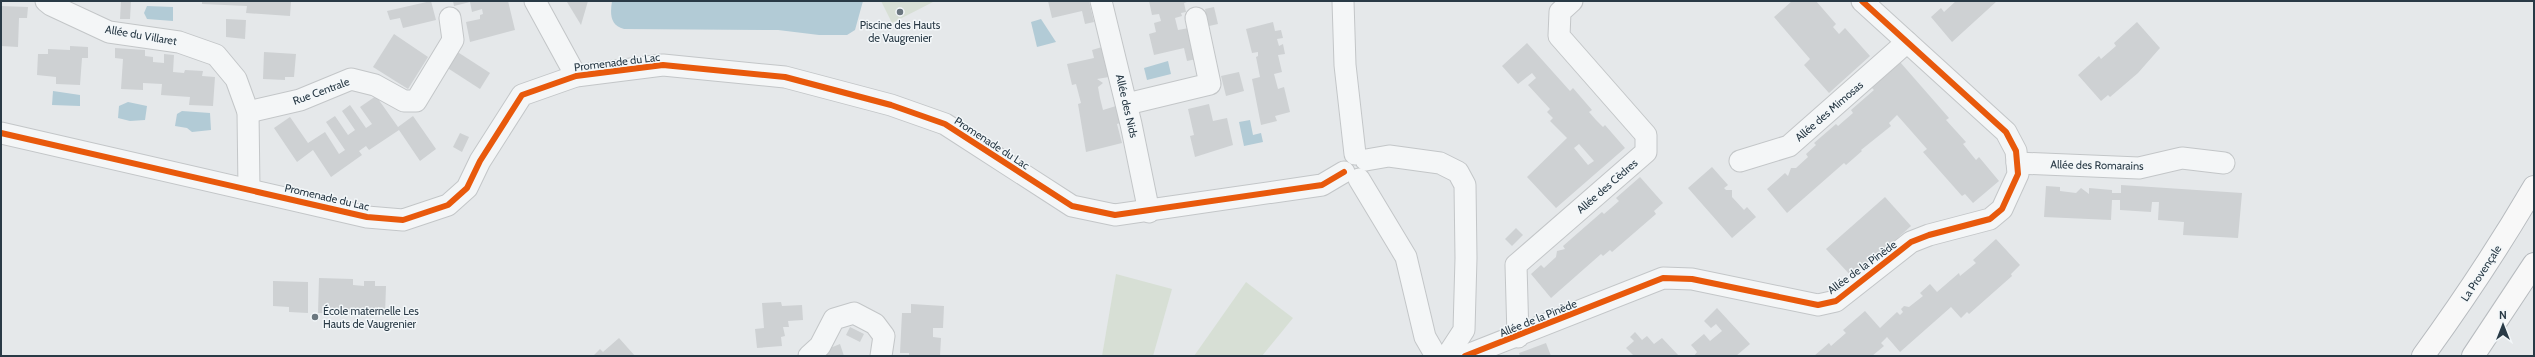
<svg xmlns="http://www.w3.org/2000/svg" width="2535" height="357" font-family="Cabin,sans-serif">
<rect width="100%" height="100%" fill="#e5e8ea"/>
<!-- green -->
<g fill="#d7dfd5">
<path d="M881,1H935L892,23Z"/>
<path d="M1116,274L1172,289L1153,356H1102Z"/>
<path d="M1246,282L1293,318L1262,356H1194Z"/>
</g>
<!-- water -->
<g fill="#b2cbd6">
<path d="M612,1H863L855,30L847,35H819L778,30L624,29C610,25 610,14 612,1Z"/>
<path d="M147,6L173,7V21L147,19L144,13Z"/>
<path d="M1041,19L1056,42L1037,47L1031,22Z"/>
<path d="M1168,61L1171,74L1147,80L1144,68Z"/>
<path d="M53,91L80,95V106L52,105Z"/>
<path d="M128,102L147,106L145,120L130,121L118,118L119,106Z"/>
<path d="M182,111L210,113L211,130L192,132L187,128L175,126L177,114Z"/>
<path d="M1250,120L1253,135L1261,133L1263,142L1244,146L1239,122Z"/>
</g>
<!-- building -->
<g fill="#ced1d3" fill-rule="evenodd">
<path d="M121,1H131L130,19H120Z"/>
<path d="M202,1H291L290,16L246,13L247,6L202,4Z"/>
<path d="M431,1L436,20L403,28L400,18L390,20L387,11Z"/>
<path d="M453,1H508L515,30L470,42L466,22L480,19V15L483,14L482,9L472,12L470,2L454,6Z"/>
<path d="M568,1H588L581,25L567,2Z"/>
<path d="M1048,1H1089L1094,22L1085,24L1082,11L1052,18Z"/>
<path d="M1149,1H1190L1184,3L1186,12L1181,13L1182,16L1175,18L1178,30L1189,28L1196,59L1187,61L1184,48L1154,55L1149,34L1156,32L1154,23L1161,21L1159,14L1152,15Z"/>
<path d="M1792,1H1816L1836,24L1833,27L1839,34L1845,28L1870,56L1829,93L1804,65L1810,59L1774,17Z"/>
<path d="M1956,1H1997L1952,42L1931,17L1941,8L1944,12Z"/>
<path d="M1,6L28,7L27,18H19L18,47L1,46Z"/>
<path d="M1214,7L1218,24L1209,26L1205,9Z"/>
<path d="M226,19L246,20L245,39L226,37Z"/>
<path d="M1273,22L1275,31L1281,30L1283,38L1277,39L1279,46L1283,44L1285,54L1278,55L1282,72L1274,74L1278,89L1284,87L1290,112L1275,116L1277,121L1261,125L1252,79L1260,77L1256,57L1258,56V52L1252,53L1246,29Z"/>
<path d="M2137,22L2160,48L2138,73L2110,97L2108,95L2101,101L2078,75L2099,56L2101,59L2116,46L2114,43Z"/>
<path d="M394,34L428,57L408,89L373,67Z"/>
<path d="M1527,43L1570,91L1573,88L1592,110L1589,112L1596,120L1603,127L1605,125L1625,148L1556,208L1527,177L1567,138L1550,121L1553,118L1547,112L1550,109L1528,85L1536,78L1532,73L1518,84L1502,66ZM1579,144L1594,161L1588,165L1574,148Z"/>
<path d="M70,46L88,47V58H82L80,85L56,84V77L37,75L38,54H48V49L70,50Z"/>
<path d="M1102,47L1109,77L1097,79L1103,83L1098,87L1100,98L1103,110L1116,106L1120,123L1117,124L1122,143L1086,152L1078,104L1081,103L1076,84L1072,85L1067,64L1094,58L1092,50Z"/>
<path d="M115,48L145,50V56L153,57V62L164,63V54L174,55L173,72L184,73L185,70L203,71L202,76L215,77L213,106L189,105L190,97L161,95L162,84L143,83V90L121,89L123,59L115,58Z"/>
<path d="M456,51L490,73L480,89L446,67Z"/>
<path d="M264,52L296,54L294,77H285V80L263,79Z"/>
<path d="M1900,62L1949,118L1946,120L1966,142L1963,144L1976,160L1979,157L1999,181L1973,203L1965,194L1962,196L1923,152L1927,149L1897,115L1889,123L1891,126L1861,150L1862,151L1846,165L1844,163L1787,213L1767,189L1785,173L1788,176L1791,168H1796L1808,157L1806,154L1816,145L1814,143L1836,124L1838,126L1853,113L1851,110L1874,90L1871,87Z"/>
<path d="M1239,72L1244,91L1226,96L1221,76Z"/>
<path d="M376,96L398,127L413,116L436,149L420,161L399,130L369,150L366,146L359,151L362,155L331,177L313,150L297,162L274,128L290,117L308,143L325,132L339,154L345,150L326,122L335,116L348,135L355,130L342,111L350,105L366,128L372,124L360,107Z"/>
<path d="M1209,104L1213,121L1227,118L1233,145L1195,157L1190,136L1194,135L1188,109Z"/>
<path d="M460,133L469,137L462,152L453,147Z"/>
<path d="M1712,167L1728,185L1724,188L1726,190H1732V197L1744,210L1747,207L1756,217L1732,238L1688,188Z"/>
<path d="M1640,177L1663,203L1654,211L1656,214L1612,252L1610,250L1603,256L1601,254L1551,298L1531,274L1541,265L1544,268L1556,257L1557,251L1565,249L1563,246L1602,212L1604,214L1611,208L1619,201L1616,198Z"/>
<path d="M2121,185L2242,193L2238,238L2183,235L2184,222L2158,220L2159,202H2152L2151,212L2120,210V200H2112L2111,220L2044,217L2046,186L2060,187V191L2076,193L2081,188L2089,194V188L2112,190V193H2121Z"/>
<path d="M1885,197L1911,226L1853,278L1826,249Z"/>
<path d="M1516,228L1523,235L1512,246L1505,239Z"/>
<path d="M1996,239L2020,265L2011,274L2012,276L1969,314L1967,312L1961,318L1951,307L1900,352L1887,337L1881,343L1884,346L1872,356H1814L1829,343L1831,346L1846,333L1843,330L1865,311L1880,328L1897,312L1900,315L1903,312L1901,309L1904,306L1909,307L1923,296L1920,293L1930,284L1937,292L1959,273L1960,276L1976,263L1973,260Z"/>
<path d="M319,278L353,279V285L364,286V281H375V286H386L385,315L318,313Z"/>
<path d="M273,281L308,282V313L289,312V307L273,306Z"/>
<path d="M781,302L782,306L802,305L803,320L788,321L789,327H783L785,336L781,337L782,346L757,348L755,329L764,328L762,303Z"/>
<path d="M911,304L944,306L943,328H933V337L941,338L940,356H909V353H900L902,313H911Z"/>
<path d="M1717,308L1750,344L1736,356H1694L1697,352L1691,345L1704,334L1710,341L1722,331L1716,324L1711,328L1704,321Z"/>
<path d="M850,327L864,334L860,342L846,335Z"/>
<path d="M1635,332L1642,340L1647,336L1654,344L1662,338L1679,356H1634L1626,348L1634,341L1630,337Z"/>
<path d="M619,338L635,356L594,355L600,349L603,352Z"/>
<path d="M1546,343L1551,356H1520L1519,353Z"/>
<path d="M840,344L844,356H822L820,352Z"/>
</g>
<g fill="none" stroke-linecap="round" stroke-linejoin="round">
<!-- minor casing -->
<g stroke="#c3c6c8" stroke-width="23">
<g id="minor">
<path d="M46,1L51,5L109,32L179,42L216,55L236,79L248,112L249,189"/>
<path d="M535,1L576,76"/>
<path d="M1101,1L1131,124L1149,212"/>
<path d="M1343,1L1345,65L1355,154"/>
<path d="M1127,104L1210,84L1196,18"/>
<path d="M248,112L300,100L351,79L375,85L404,101H416L453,40L450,18"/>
<path d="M1,133L367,217L403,220L448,205L467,188L480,161L522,95L576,76L663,65L785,77L891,105L945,124L1072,206L1115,215L1322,185L1344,172"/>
<path d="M1366,160L1389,156L1440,163L1458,172L1465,185L1466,258L1464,330L1447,356"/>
<path d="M1740,161L1789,146L1907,42"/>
<path d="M2017,163L2139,168L2182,158L2224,163"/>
<path d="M1359,179L1406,257L1425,337L1436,356"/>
<path d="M1518,337L1516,265L1646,152V135L1559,36L1560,12L1572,1"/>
<path d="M809,356L820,346L834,319L854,313L875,324L884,336L881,356"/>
<path d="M1465,356L1663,278L1692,279L1818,305L1836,301L1911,242L1929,235L1990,219L2002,209L2018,174L2016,151L2006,132L1862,1"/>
</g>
</g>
<!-- highway casing -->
<g stroke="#b7bbbf" stroke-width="24">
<g id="highway">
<path d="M2423,356C2463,301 2500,245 2534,187"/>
<path d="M2473,356L2534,264"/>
</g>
</g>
<!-- minor -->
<use href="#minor" stroke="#f4f6f7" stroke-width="21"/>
<!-- highway -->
<use href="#highway" stroke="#f8f8f8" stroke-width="22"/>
<!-- cycleway casing -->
<g stroke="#f3f7f9" stroke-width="8">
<g id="cycleway">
<path d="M1,133L367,217L403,220L448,205L467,188L480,161L522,95L576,76L663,65L785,77L891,105L945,124L1072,206L1115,215L1322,185L1344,172"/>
<path d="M1465,356L1663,278L1692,279L1818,305L1836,301L1911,242L1929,235L1990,219L2002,209L2018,174L2016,151L2006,132L1862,1"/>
</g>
</g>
<!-- cycleway -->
<use href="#cycleway" stroke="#e8590c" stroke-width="6"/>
</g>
<!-- markers -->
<g fill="#6b777f" stroke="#f3f7f9" stroke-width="1.5">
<circle cx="900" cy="12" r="4"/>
<circle cx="315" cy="317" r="4"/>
</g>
<g text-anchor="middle" stroke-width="3" stroke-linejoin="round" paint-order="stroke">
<!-- poi labels -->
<g font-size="11" fill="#293a46" stroke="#f3f7f9">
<text x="900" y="29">Piscine des Hauts<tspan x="900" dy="13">de Vaugrenier</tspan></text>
<text x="323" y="315" text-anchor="start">École maternelle Les<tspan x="323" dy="13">Hauts de Vaugrenier</tspan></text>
</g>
<!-- street labels -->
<g font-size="11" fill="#293a46" stroke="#f3f7f9">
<text transform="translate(141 35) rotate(10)" y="4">Allée du Villaret</text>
<text transform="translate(617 62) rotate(-7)" y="4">Promenade du Lac</text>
<text transform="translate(321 91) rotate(-20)" y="4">Rue Centrale</text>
<text transform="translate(1127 106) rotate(77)" y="4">Allée des Nids</text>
<text transform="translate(1829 111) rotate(-41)" y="4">Allée des Mimosas</text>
<text transform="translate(992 143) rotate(33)" y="4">Promenade du Lac</text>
<text transform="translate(2097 165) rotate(1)" y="4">Allée des Romarains</text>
<text transform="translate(1607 186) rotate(-41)" y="4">Allée des Cèdres</text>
<text transform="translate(327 197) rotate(13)" y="4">Promenade du Lac</text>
<text transform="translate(1862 267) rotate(-36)" y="4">Allée de la Pinède</text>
<text transform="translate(2481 273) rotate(-57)" y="4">La Provençale</text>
<text transform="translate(1538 318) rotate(-22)" y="4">Allée de la Pinède</text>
</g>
</g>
<!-- border -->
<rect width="2535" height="357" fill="none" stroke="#293a46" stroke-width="4"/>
<!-- north arrow -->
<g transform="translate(2503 325)" stroke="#f3f7f9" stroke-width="3" paint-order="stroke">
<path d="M0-3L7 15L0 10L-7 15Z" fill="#293a46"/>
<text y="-6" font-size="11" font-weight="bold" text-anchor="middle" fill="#293a46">N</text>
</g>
</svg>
